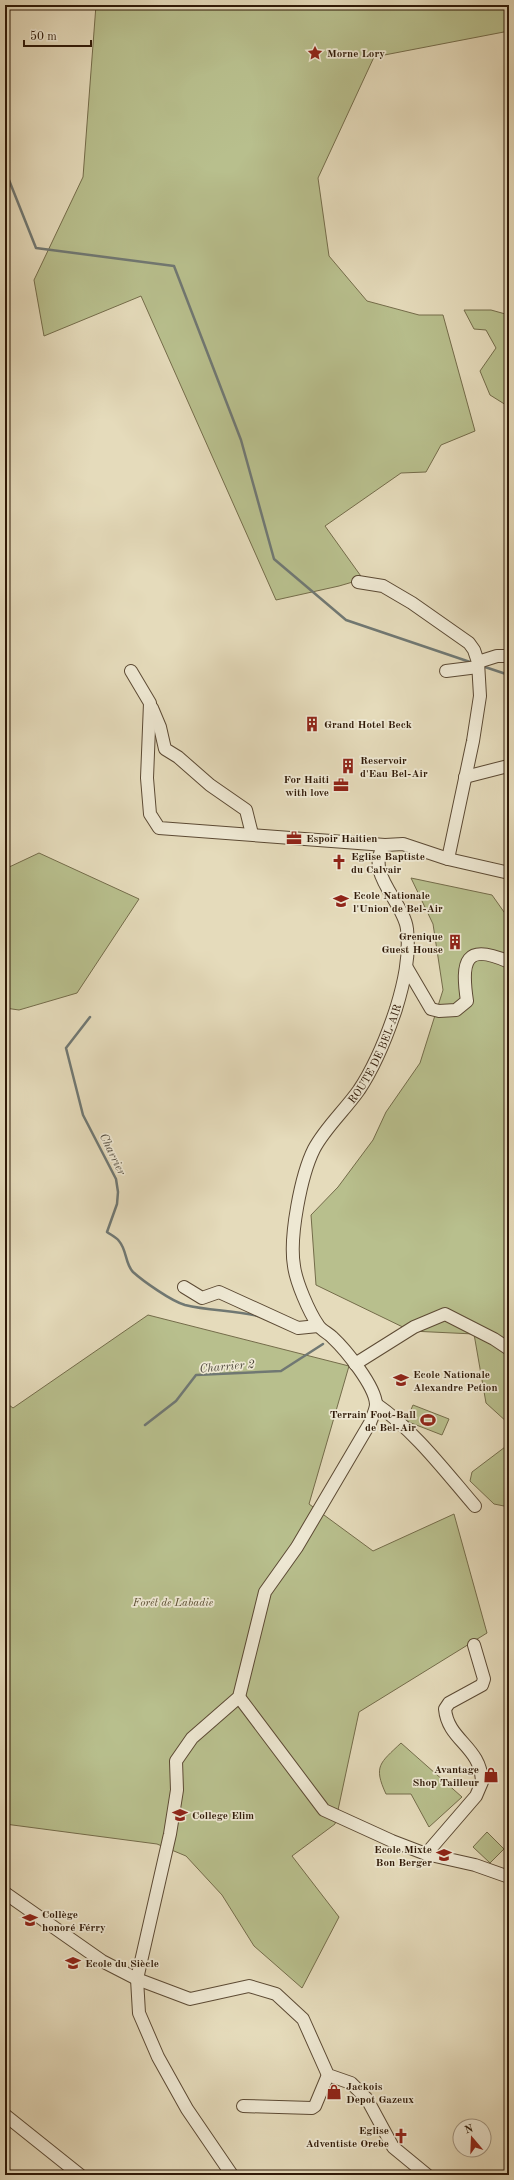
<svg xmlns="http://www.w3.org/2000/svg" width="514" height="2180" font-family="'Old Standard TT',serif">
<rect width="100%" height="100%" fill="#e5dbbb"/>
<filter id="stains"><feTurbulence type="fractalNoise" baseFrequency=".005" numOctaves="4"/><feColorMatrix values="0 0 0 0 .2 0 0 0 0 .09 0 0 0 0 .02 0 0 0 .5 -.17"/></filter>
<radialGradient id="worn" r=".72"><stop offset=".6" stop-color="#630" stop-opacity="0"/><stop offset="1" stop-color="#630" stop-opacity=".3"/></radialGradient>
<!-- green -->
<g fill="#b8bf8d" stroke="#746c4a">
<path d="M96,5H509V31L374,57L318,178L329,256L367,301L419,315H443L475,431L441,445L426,472L401,473L325,526L363,579L339,586L276,600L141,296L44,336L34,280L83,177Z"/>
<path d="M464,310H491L509,315V403L506,405L490,395L480,371L496,348L486,330L474,329Z"/>
<path d="M39,853L139,899L77,993L19,1010L5,1008V869Z"/>
<path d="M411,878L492,895L509,919V1440L508,1423L486,1403L474,1334L411,1331L316,1285L311,1215L338,1187L373,1140L386,1112L420,1063L443,990L433,924Z"/>
<path d="M148,1315L349,1366L309,1504L373,1551L454,1514L487,1633L359,1712L335,1824L292,1856L339,1917L302,1988L254,1946L222,1895L186,1856L157,1844L5,1824V1402L13,1408Z"/>
<path d="M413,1405L449,1419L442,1435L406,1421Z"/>
<path d="M509,1444V1507L494,1504L470,1481L472,1472Z"/>
<path d="M401,1743L462,1797L429,1827L411,1794H386C373,1766 380,1763 401,1743Z"/>
<path d="M487,1832L504,1849L490,1863L473,1847Z"/>
</g>
<g fill="none" stroke-linecap="round" stroke-linejoin="round">
<!-- stream -->
<g stroke="#707873" stroke-width="2.5">
<path d="M5,170L36,248L174,266L241,440L274,559L346,620L473,663"/>
<path d="M482,666L509,675"/>
<path d="M90,1017L66,1048L83,1115L116,1179L118,1192L117,1204L107,1232C111,1235 116,1237 119,1241C127,1250 125,1264 133,1272C143,1281 171,1301 185,1305C209,1311 234,1310 258,1316"/>
<path d="M145,1425L176,1401L196,1375L281,1371L323,1344"/>
</g>
<!-- minor casing -->
<g stroke="#5c4a34" stroke-width="14">
<g id="minor">
<path d="M358,582L383,586L412,603L469,643L474,650L478,662L480,696L473,741L448,859"/>
<path d="M478,662L497,656H509"/>
<path d="M131,671L150,703L147,778L150,814L159,828L385,845"/>
<path d="M446,671L478,667"/>
<path d="M152,708L160,727L165,749L178,757L210,785L246,810L252,834"/>
<path d="M465,777L508,766"/>
<path d="M407,968L431,1009L439,1011L456,1010L467,1001C461,961 465,942 509,962"/>
<path d="M184,1287L202,1298L219,1292L298,1328L318,1326"/>
<path d="M355,1364L414,1327L445,1314L494,1339L509,1349"/>
<path d="M376,1404C415,1431 444,1470 475,1506"/>
<path d="M239,1697L324,1810L392,1841L426,1854L475,1865L509,1877"/>
<path d="M426,1854L476,1796L482,1782C481,1746 448,1741 445,1709L449,1703L482,1685L484,1679L474,1645"/>
<path d="M5,1893L102,1961L137,1979L190,1999L249,1986L276,1994L303,2019L328,2075L351,2083L367,2099L393,2147L427,2175"/>
<path d="M243,2106L312,2108L315,2106L328,2075"/>
<path d="M5,2115L80,2175"/>
<path id="s1" d="M232,2175L187,2109L158,2057L139,2013L137,1979L170,1834L177,1790L176,1761L192,1738L239,1697L265,1592L297,1547L370,1423C372,1417 376,1410 376,1404C375,1386 346,1350 332,1337C328,1333 321,1330 318,1325C309,1312 296,1282 294,1266C289,1237 301,1175 314,1149C325,1128 345,1110 359,1090C375,1066 387,1036 396,1009C404,983 410,957 407,929C404,902 363,872 385,845L403,844L448,859L509,873"/>
</g>
</g>
<!-- minor -->
<use href="#minor" stroke="#eee8d3" stroke-width="12"/>
</g>
<!-- icons -->
<defs>
<g id="sight-bare" transform="scale(1.2)"><path d="M0-6L1.8-2.2L6-1.7L2.9 1.2L3.7 5.4L0 3.3L-3.7 5.4L-2.9 1.2L-6-1.7L-1.8-2.2Z" fill="#8f2418" stroke="#eee8d3" stroke-width="2.5" paint-order="stroke"/></g>
<g id="building-bare" transform="scale(1.2)"><path d="M-4-6H4V6H1V3H-1V6H-4ZM-2.5-4.3h1.7v1.8h-1.7ZM.8-4.3h1.7v1.8H.8ZM-2.5-1h1.7V.8h-1.7ZM.8-1h1.7V.8H.8Z" fill="#8f2418" stroke="#eee8d3" stroke-width="2.5" paint-order="stroke"/></g>
<g id="office-bare" transform="scale(1.2)"><path d="M-6-3h4V-5.5h4V-3h4V5H-6ZM-1-4.5V-3h2v-1.5ZM-6 0V1H6V0Z" fill="#8f2418" stroke="#eee8d3" stroke-width="2.5" paint-order="stroke"/></g>
<g id="church-bare" transform="scale(1.2)"><path d="M-1.2-6h2.4v3.5h3.3v2.4h-3.3V6h-2.4V-.1h-3.3v-2.4h3.3Z" fill="#8f2418" stroke="#eee8d3" stroke-width="2.5" paint-order="stroke"/></g>
<g id="school-bare" transform="scale(1.2)"><path d="M0-5L7-2L0 1L-7-2ZM-4 1L0 2.5L4 1V4Q0 6-4 4Z" fill="#8f2418" stroke="#eee8d3" stroke-width="2.5" paint-order="stroke"/></g>
<g id="stadium-bare" transform="scale(1.2)"><path d="M0-5a6.5 5 0 1 0 0 10a6.5 5 0 1 0 0-10ZM-3.5-1.8h7v3.6h-7Z" fill="#8f2418" stroke="#eee8d3" stroke-width="2.5" paint-order="stroke"/></g>
<g id="shop-bare" transform="scale(1.2)"><path d="M-5-2.5h2.3a2.7 3.5 0 0 1 5.4 0H5L5.5 6h-11ZM-1.5-2.5h3a1.5 2.3 0 0 0-3 0Z" fill="#8f2418" stroke="#eee8d3" stroke-width="2.5" paint-order="stroke"/></g>
<g id="university-bare" transform="scale(1.2)"><path d="M0-5L7-2L0 1L-7-2ZM-4 1L0 2.5L4 1V4Q0 6-4 4Z" fill="#8f2418" stroke="#eee8d3" stroke-width="2.5" paint-order="stroke"/></g>
</defs>
<g fill-rule="evenodd">
<use href="#sight-bare" x="315" y="53"/>
<use href="#building-bare" x="312" y="724"/>
<use href="#building-bare" x="348" y="766"/>
<use href="#office-bare" x="341" y="785"/>
<use href="#office-bare" x="294" y="838"/>
<use href="#church-bare" x="339" y="862"/>
<use href="#school-bare" x="341" y="901"/>
<use href="#building-bare" x="455" y="942"/>
<use href="#school-bare" x="401" y="1380"/>
<use href="#stadium-bare" x="428" y="1420"/>
<use href="#shop-bare" x="491" y="1775"/>
<use href="#university-bare" x="180" y="1815"/>
<use href="#school-bare" x="444" y="1855"/>
<use href="#school-bare" x="30" y="1920"/>
<use href="#school-bare" x="73" y="1963"/>
<use href="#shop-bare" x="334" y="2092"/>
<use href="#church-bare" x="401" y="2136"/>
</g>
<g text-anchor="middle" stroke-width="3.5" stroke-linejoin="round" paint-order="stroke">
<!-- poi labels -->
<g font-size="11" font-weight="bold" fill="#2f1907" stroke="#eee8d3" text-anchor="start">
<text x="327" y="57">Morne Lory</text>
<text x="324" y="728">Grand Hotel Beck</text>
<text x="360" y="764">Reservoir<tspan x="360" dy="13">d'Eau Bel-Air</tspan></text>
<text x="329" y="783" text-anchor="end">For Haiti<tspan x="329" dy="13">with love</tspan></text>
<text x="306" y="842">Espoir Haitien</text>
<text x="351" y="860">Eglise Baptiste<tspan x="351" dy="13">du Calvair</tspan></text>
<text x="353" y="899">Ecole Nationale<tspan x="353" dy="13">l'Union de Bel-Air</tspan></text>
<text x="443" y="940" text-anchor="end">Grenique<tspan x="443" dy="13">Guest House</tspan></text>
<text x="413" y="1378">Ecole Nationale<tspan x="413" dy="13">Alexandre Petion</tspan></text>
<text x="416" y="1418" text-anchor="end">Terrain Foot-Ball<tspan x="416" dy="13">de Bel-Air</tspan></text>
<text x="479" y="1773" text-anchor="end">Avantage<tspan x="479" dy="13">Shop Tailleur</tspan></text>
<text x="192" y="1819">College Elim</text>
<text x="432" y="1853" text-anchor="end">Ecole Mixte<tspan x="432" dy="13">Bon Berger</tspan></text>
<text x="42" y="1918">Collège<tspan x="42" dy="13">honoré Férry</tspan></text>
<text x="85" y="1967">Ecole du Siècle</text>
<text x="346" y="2090">Jackois<tspan x="346" dy="13">Depot Gazeux</tspan></text>
<text x="389" y="2134" text-anchor="end">Eglise<tspan x="389" dy="13">Adventiste Orebe</tspan></text>
</g>
<!-- street labels -->
<g font-size="11" fill="#2f1907" stroke="#eee8d3">
<text dy="4" stroke="none"><textPath href="#s1" startOffset="1259">ROUTE DE BEL-AIR</textPath></text>
</g>
<!-- park labels -->
<g font-size="11" font-style="italic" fill="#584b2f" stroke="#eee8d3">
<text x="173" y="1606">Forêt de Labadie</text>
</g>
<!-- water labels -->
<g font-size="12" font-style="italic" fill="#4f493d" stroke="#eee8d3">
<text transform="translate(113 1154) rotate(64)" y="4">Charrier</text>
<text transform="translate(227 1366) rotate(-5)" y="4">Charrier 2</text>
</g>
</g>
<!-- margin -->
<rect width="514" height="2180" fill="none" stroke="#e5dbbb" stroke-width="20"/>
<rect x="6" y="6" width="502" height="2168" fill="none" stroke="#2f1907" stroke-width="2"/>
<rect x="10" y="10" width="494" height="2160" fill="none" stroke="#2f1907"/>
<!-- north arrow -->
<g transform="translate(472 2138) rotate(341)"><circle r="19" fill="#eee8d3" stroke="#a29581"/>
<path d="M0-3L7 15L0 10L-7 15Z" fill="#8f2418"/>
<text y="-6" font-size="11" font-weight="bold" text-anchor="middle" fill="#2f1907">N</text>
</g>
<!-- scale -->
<path d="M24 40v6h67v-6" fill="none" stroke="#2f1907" stroke-width="2"/>
<text x="30" y="40" font-size="12" fill="#2f1907" stroke="#eee8d3" stroke-width="3" paint-order="stroke">50 m</text>
<rect width="100%" height="100%" filter="url(#stains)"/>
<rect width="100%" height="100%" fill="url(#worn)"/>
</svg>
